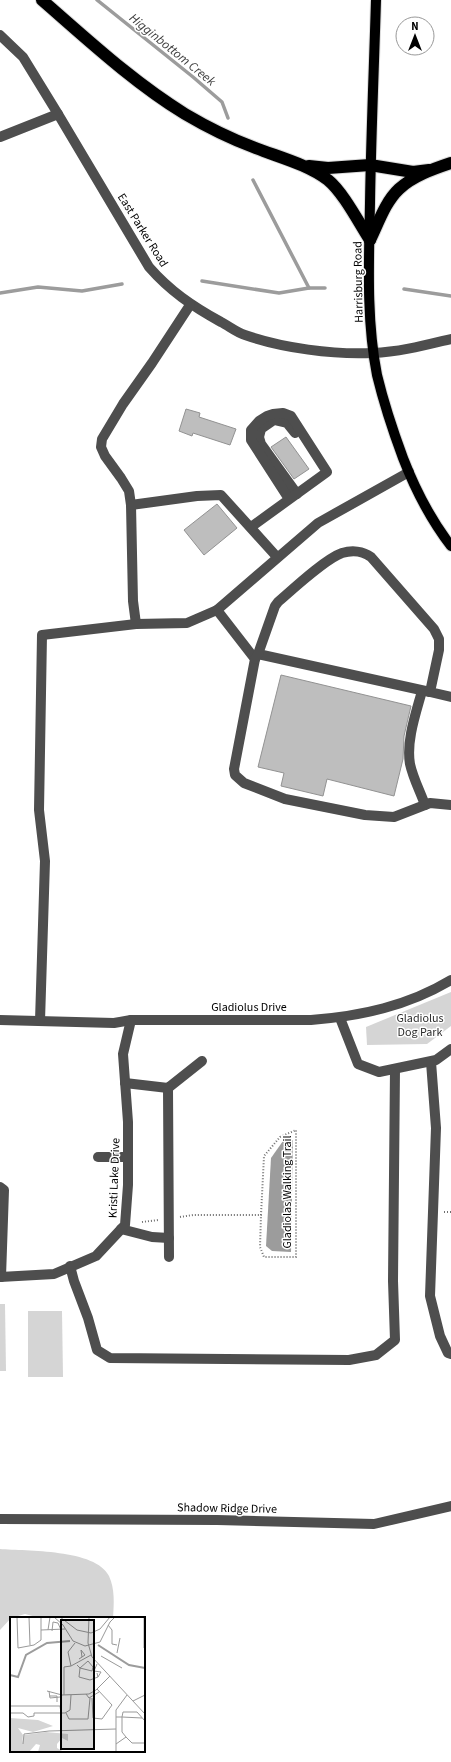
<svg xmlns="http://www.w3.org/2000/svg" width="451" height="1762" font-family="'Source Sans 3',sans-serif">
<rect width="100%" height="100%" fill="#fff"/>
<!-- green -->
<g fill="#d5d5d5">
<path d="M451,992V1026L427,1044L367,1045L366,1027Z"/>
<path d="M0,1304H5L6,1371H0Z"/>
<path d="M28,1311H62L63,1377H28Z"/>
<path d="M0,1549C26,1551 96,1549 109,1576C115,1589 114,1604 113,1618H40L25,1614L11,1618L0,1630Z"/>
</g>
<!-- water -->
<path fill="#9c9c9c" d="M293,1140L291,1252L272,1251L266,1246L271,1158L283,1141Z"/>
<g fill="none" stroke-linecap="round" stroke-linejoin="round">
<!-- stream -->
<g stroke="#9c9c9c" stroke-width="3.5">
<path d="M97,0L193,77L222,102L228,118"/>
<path d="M253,180L309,288"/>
<path d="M202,281L279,293L309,288H325"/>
<path d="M404,289L451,296"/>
<path d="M0,293L38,287L82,291L122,284"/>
</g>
</g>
<!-- building -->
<g fill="#bebebe" stroke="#929292">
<path d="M186,409L200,413L199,417L236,429L230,445L193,433L192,436L179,431Z"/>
<path d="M286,437L309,469L294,479L271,447Z"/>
<path d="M217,504L237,528L204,555L184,530Z"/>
<path d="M281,675L411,706L404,736L403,759L394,796L327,779L323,796L281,786L284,773L258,767Z"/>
</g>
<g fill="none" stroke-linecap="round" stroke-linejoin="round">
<!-- major casing -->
<g stroke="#dbdbdb" stroke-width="12">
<path id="major" d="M376,0C374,68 371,135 370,203C369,259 366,319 377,375C384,404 393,431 403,458C415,489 431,520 451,546"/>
</g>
<!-- highway casing -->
<g stroke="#dbdbdb" stroke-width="14">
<g id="highway">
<path d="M42,0C88,40 133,82 185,114C207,127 229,138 253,147C278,157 307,164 328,180C343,192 359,223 370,240"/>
<path d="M309,166L328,168L370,165L413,172L429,170"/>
<path d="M370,240C378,224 385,202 399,189C413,176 433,169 451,163"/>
</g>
</g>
<!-- path -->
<g stroke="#707070" stroke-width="2" stroke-dasharray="1 2" stroke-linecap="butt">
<path d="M444,1212H451"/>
<path d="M180,1217L193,1215H261L264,1156L280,1137L296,1130V1257H264L260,1247L261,1215"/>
<path d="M142,1222L158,1220"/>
</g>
<!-- minor -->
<g stroke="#4e4e4e" stroke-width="10">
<path d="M0,35L23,57L58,114L149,267C170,291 192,306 221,322C229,326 236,332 245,335C282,348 334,355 373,353C400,352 426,345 451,339"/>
<path d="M0,137L58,114"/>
<path d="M190,305L152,363L123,404L102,439L101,447L105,456L121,478L129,491L131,505L133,601L136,624L187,623L217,610L318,523L409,472"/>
<path d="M295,433L287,423L274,420L261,429L259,437L261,444L297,494"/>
<path d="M131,505L197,496L221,495L277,557"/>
<path d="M251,527L327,472L291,416L283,413L273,414L267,416L259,421L251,430V440L289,499"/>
<path d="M217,610L255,659L234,769L235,775L244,783L285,799L365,815L394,817L430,803L451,805"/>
<path d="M258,654L430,692"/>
<path d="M255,659L258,654L275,606L278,602C293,589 325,559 342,553C352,550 363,551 371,557L434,629L439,639V650L430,692L451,697"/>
<path d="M422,691C416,713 406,741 410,764C413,778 420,791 425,805"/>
<path d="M340,1018L358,1064L379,1072L436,1060L451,1049"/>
<path d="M0,1020L114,1023L131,1020H311C361,1016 408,1006 451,980"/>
<path d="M40,1021L45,861L39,810L42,635L136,624"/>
<path d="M431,1062L436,1128L430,1296L440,1336L448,1353L451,1354"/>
<path d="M125,1083L168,1088L202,1061"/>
<path d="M168,1088L169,1257"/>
<path d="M98,1157H128"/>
<path d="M0,1187L4,1190L1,1277"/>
<path d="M121,1229L152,1237L169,1238"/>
<path d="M70,1266L74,1281L88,1318L97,1350L110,1358L349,1360L376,1355L395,1340L393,1281L395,1069"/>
<path d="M0,1277L54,1274L96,1256L125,1225L128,1185V1122L123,1054L131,1020"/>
<path d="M0,1519L217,1520L374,1524L451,1506"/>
</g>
<!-- major -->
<use href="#major" stroke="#000" stroke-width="10"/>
<!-- highway -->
<use href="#highway" stroke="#000" stroke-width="12"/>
</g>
<g text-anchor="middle" stroke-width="3" stroke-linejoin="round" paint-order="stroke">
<!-- street labels -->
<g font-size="12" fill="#000" stroke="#fff">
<text transform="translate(143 230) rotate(58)" y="4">East Parker Road</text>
<text transform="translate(358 282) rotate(-91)" y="4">Harrisburg Road</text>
<text x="249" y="1011">Gladiolus Drive</text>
<text transform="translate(114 1178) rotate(-88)" y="4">Kristi Lake Drive</text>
<text transform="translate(287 1192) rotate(-90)" y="4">Gladiolas Walking Trail</text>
<text transform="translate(227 1508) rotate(1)" y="4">Shadow Ridge Drive</text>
</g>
<!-- park labels -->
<g font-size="12" fill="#2c2c2c" stroke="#fff">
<text x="420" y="1022">Gladiolus<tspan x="420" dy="14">Dog Park</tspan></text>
</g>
<!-- water labels -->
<g font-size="13" font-style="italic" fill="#3d3d3d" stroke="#fff">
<text transform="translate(173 49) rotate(39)" y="5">Higginbottom Creek</text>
</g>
</g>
<!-- overview -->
<g transform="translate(10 1617)">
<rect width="135" height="135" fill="#fff"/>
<path d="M0,101L28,103L43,109L23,115L8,111L13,118L12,127L14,118L36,115L58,117V124L52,121L47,127V131L54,135H28L30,128L26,127L19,135H0Z" fill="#d5d5d5"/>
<path fill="none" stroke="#9c9c9c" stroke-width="2" d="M88,28L119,48L135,51M0,58L8,60L16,38L37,26L60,24"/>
<path fill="none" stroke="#999" stroke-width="1" d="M7,0L8,31L24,28L31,23V0M19,0L20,28M44,0L53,8L63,24L75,29L90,25L100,5L105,0M50,0L67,13L81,16L90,12L100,0M79,0L78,26L82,40L135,97M134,0V31M98,8L102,13V27L107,28M31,13L55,12M38,13L40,0M42,14L43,5L48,6L51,13M65,26L58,35L61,49L81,38M107,36L110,21M91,39L112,51M69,42L75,38L71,33L72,40M67,48L70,51L69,60L80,63L88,60M70,51L78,44L83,50L82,54M70,51L82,54M87,56L88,60L91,55L84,54L87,47M37,74L52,78L79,77L86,73L100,59M39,74L40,81L50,80M76,77L79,81L89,75M54,78V50L61,49M39,79H47V85M82,81L83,101L92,102L102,88L87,72M123,84L135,78M0,96H13L18,100L24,99V96H55L60,93L61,78M56,96L59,102H78L80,81M106,100H112L113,95H127L135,104M0,101V89H50L51,96M116,120L122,126H135M13,127L14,117L39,114L106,112M106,127L116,120L112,115V100L132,101M106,135V93L117,78"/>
<path fill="#000" fill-opacity="0.15" stroke="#000" stroke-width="2" d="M51,3H84V132H51Z"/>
<rect width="135" height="135" fill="none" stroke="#000" stroke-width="2"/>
</g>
<!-- north arrow -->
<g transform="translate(415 36)"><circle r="19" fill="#ffffff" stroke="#999999"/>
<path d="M0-3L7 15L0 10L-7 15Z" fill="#000000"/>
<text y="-6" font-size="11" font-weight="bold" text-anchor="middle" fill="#000000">N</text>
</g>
</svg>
